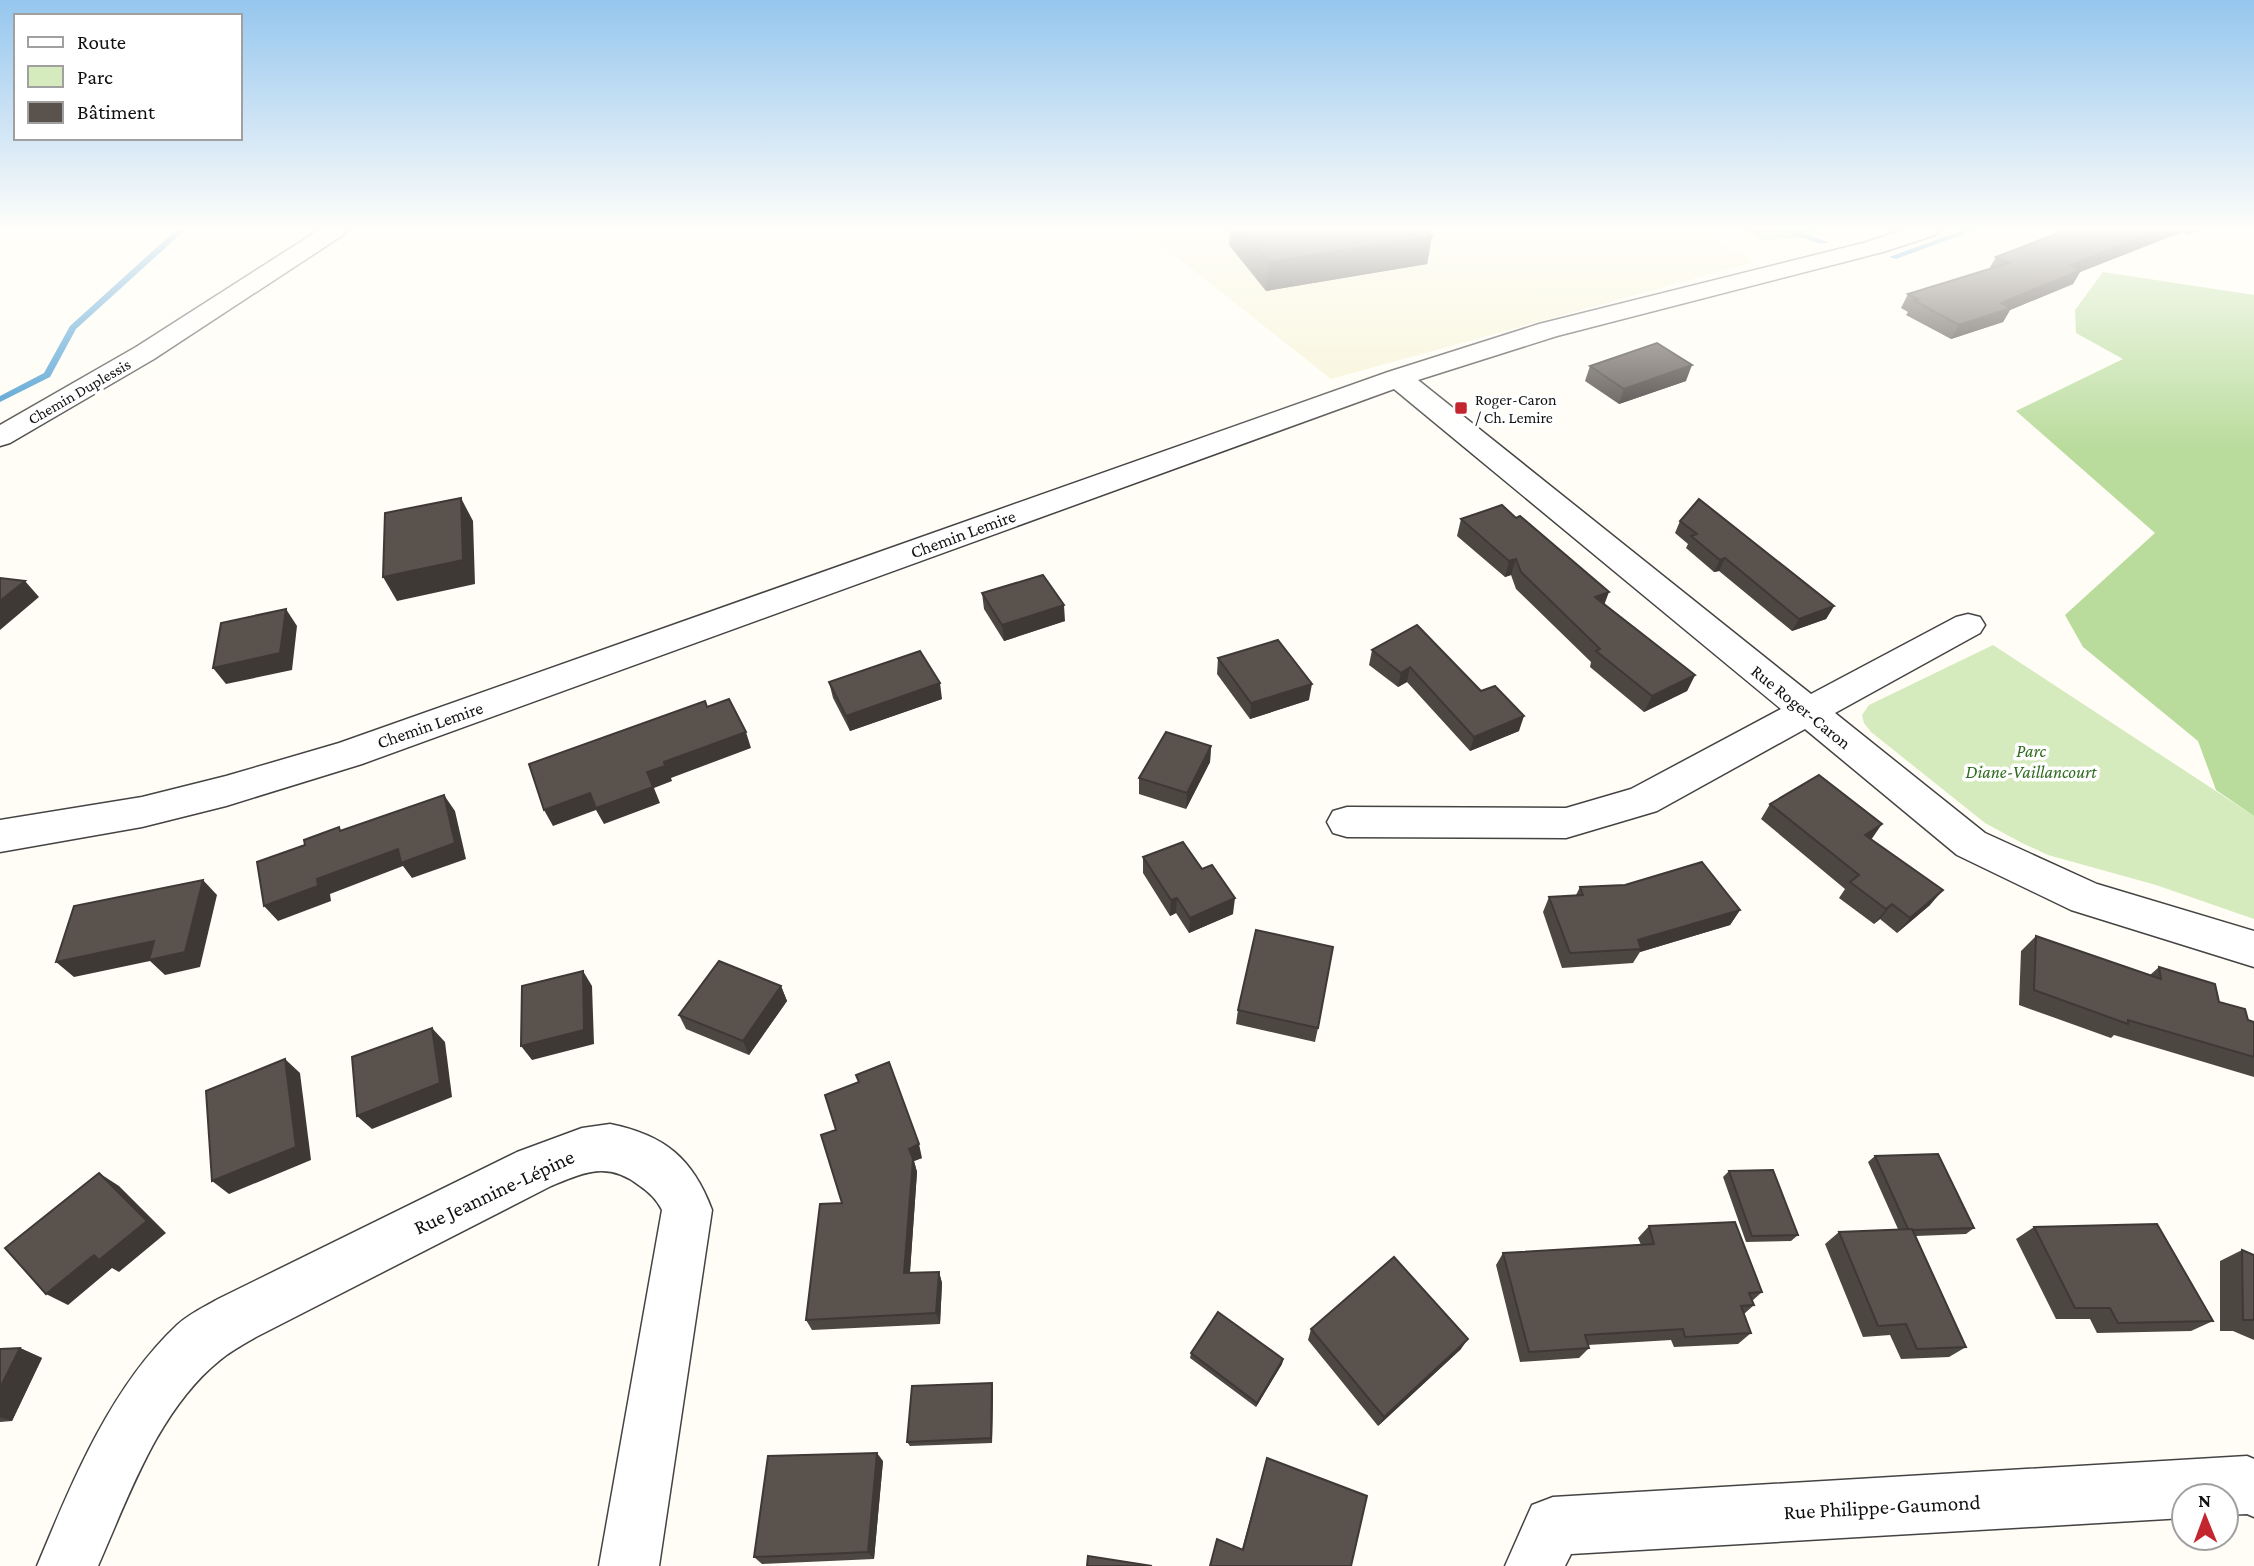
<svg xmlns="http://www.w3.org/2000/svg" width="2254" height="1566" font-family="'Crimson Pro',serif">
<rect width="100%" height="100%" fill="#fffdf5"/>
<!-- farmland -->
<path fill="#f6f3d4" d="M1143,230H1695L1755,262L1331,379Z"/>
<!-- green -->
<path fill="#d5ebbd" d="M1993,645L2254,816V919L2156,885L2048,855L2022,843L1985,823L1871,732L1864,723L1862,715L1869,705Z"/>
<!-- forest -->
<g fill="#b9dc9c">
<path d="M1745,230H1817L1807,238L1761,240Z"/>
<path d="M2103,272L2254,295V816L2216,790L2198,741L2083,647L2065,615L2155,533L2016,411L2123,359L2076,333L2075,310Z"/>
</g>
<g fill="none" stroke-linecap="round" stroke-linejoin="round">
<!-- stream -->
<g fill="#3f96cf" fill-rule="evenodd">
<path d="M176,230H185L76,329L50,377L0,402V396L44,373L70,326Z"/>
<path d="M1780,230H1793L1828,242L1821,244Z"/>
<path d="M1963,230H1975L1896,259L1889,257Z"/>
</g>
<!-- minor casing -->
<g stroke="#444" stroke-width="3">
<g id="minor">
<path d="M319,230H347L343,235L154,359L10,443L0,446V425L136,347Z"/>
<path d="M1903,230H1939L1935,235L1883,252L1557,336L1418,380L1811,694L1956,617L1968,614L1980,617L1985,625L1980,633L1835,713L1985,833L2097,884L2254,931V967L2071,910L1957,855L1805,729L1657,811L1566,838L1347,837L1333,833L1327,822L1333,811L1347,807L1566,808L1631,789L1781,709L1394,389L362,764L226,806L142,827L0,852V820L142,797L226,776L339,743L1388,372L1539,324L1867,242Z"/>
<path d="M610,1124C665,1135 693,1159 712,1210L659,1566H599L662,1210C657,1200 649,1192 640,1186C608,1161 585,1172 551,1186L256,1337C244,1344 231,1351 220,1360C158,1410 129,1496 98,1566H37C72,1482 110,1388 177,1325C189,1314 204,1307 218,1299L517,1152L582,1128Z"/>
<path d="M2247,1456L2254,1459V1517L2247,1514L2226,1515V1496H2184V1518L1571,1554L1565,1566H1505L1532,1505L1553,1497Z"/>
</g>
</g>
<!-- minor -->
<use href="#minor" fill="#fff" fill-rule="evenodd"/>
</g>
<!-- wall -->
<g fill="#4d4742">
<path d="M1230,230H1426L1432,236L1427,264L1266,291L1229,245Z"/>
<path d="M2066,230H2199L2189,235L2182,232L2080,272L2073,284L2010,310L2003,322L1951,339L1906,315L1908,312L1901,308L1908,294L1989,269L1996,257Z"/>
<path d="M1590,366L1686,381L1619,404L1585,381Z"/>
<path d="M1461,519L1604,604L1695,675L1687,691L1644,712L1590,667L1591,662L1516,589L1511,575L1505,577L1457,536Z"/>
<path d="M1680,521L1834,606L1826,619L1792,631L1719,571L1714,572L1686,548L1688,544L1675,533Z"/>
<path d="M982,593L1065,621L1004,641L984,609Z"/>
<path d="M1372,650L1481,691L1519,731L1470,751L1407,682L1398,687L1369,665Z"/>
<path d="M1218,658L1309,700L1250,719L1217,674Z"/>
<path d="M829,682L942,699L850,731L833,698Z"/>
<path d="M1211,746L1210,762L1186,809L1139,794V778Z"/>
<path d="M1770,804L1871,839L1930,905L1897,933L1880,919L1874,924L1839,898L1845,889L1761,819Z"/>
<path d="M1143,857L1233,914L1189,933L1176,913L1170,916L1143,873Z"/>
<path d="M1580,887L1740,910L1730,925L1640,952L1633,963L1562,968L1543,912L1549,897L1576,895Z"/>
<path d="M2036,936L2150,975L2159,967L2219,1002L2248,1020L2254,1022V1077L2114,1035L2111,1038L2019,1005L2021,951Z"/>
<path d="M781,986L787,1001L749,1055L686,1029L679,1015Z"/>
<path d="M1238,1010L1318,1028L1315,1042L1236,1024Z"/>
<path d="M836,1130L922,1158L914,1161L917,1172L910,1273L939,1272L942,1283L940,1324L812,1330L806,1320L842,1203Z"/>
<path d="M1875,1156L1974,1228L1966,1234L1916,1236L1966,1347L1949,1357L1901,1359L1890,1335L1863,1337L1825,1244L1839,1232L1898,1229L1868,1162Z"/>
<path d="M1729,1171L1798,1235L1791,1241L1746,1242L1723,1177Z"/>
<path d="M1649,1226L1762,1292L1752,1301L1754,1305L1744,1314L1751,1333L1738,1344L1674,1347L1671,1340L1588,1345L1589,1348L1579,1358L1520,1362L1496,1265L1503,1253L1641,1245L1638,1238Z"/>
<path d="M2034,1227L2213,1321L2191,1331L2097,1333L2090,1319H2056L2016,1239Z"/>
<path d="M2242,1250L2254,1255V1340L2233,1331H2220V1261Z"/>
<path d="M1311,1329L1461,1349L1378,1426L1308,1340Z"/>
<path d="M20,1348L42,1358L12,1421L0,1422V1349Z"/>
<path d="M1191,1353L1283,1359L1282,1364L1256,1407L1190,1358Z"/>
<path d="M992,1383L993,1388L992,1443L910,1446L907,1442Z"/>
<path d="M1267,1458L1367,1496L1242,1549Z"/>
<path d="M883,1461L874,1559L762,1564L754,1557Z"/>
</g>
<!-- shaded-wall -->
<g fill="#3f3936">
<path d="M2160,230H2183L2182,232L2080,272L2073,284L2010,310L2003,322L1951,339L1959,325L2070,265Z"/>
<path d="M1432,236L1427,264L1266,291L1269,262Z"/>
<path d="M1692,365L1686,381L1619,404L1624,389Z"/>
<path d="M461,498L473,521L475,584L397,601L383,577Z"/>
<path d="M1725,558L1719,571L1714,572L1720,560Z"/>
<path d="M1516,559L1511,575L1505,577L1509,561Z"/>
<path d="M25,581L39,597L0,630V601Z"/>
<path d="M1609,592L1603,608L1595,597Z"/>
<path d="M1064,605L1065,621L1004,641L1002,625Z"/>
<path d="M1834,606L1826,619L1792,631L1799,619Z"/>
<path d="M286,609L297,626L292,670L226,684L213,668Z"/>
<path d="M1410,667L1407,682L1398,687L1401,673Z"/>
<path d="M1695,675L1687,691L1644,712L1652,696Z"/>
<path d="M940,683L942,699L850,731L846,716Z"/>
<path d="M1312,684L1309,700L1250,719L1251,703Z"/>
<path d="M1524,716L1519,731L1470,751L1474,737Z"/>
<path d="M746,732L751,748L671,778L672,781L654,788L660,803L604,824L596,810L553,826L544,810L647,772L664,762Z"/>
<path d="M1211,746L1210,762L1186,809L1187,793Z"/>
<path d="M444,795L455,811L466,859L412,878L403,866L330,894L331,901L278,921L264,906L317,879Z"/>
<path d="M1882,824L1871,840L1865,835Z"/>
<path d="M203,880L217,895L200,967L165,975L150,961L74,977L56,962Z"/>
<path d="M1943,890L1930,905L1897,933L1910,918Z"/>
<path d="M1177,898L1176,913L1170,916L1171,900Z"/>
<path d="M1235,898L1233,914L1189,933L1190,918Z"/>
<path d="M1892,904L1880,919L1874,924L1886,909Z"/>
<path d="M1740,910L1730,925L1640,952L1641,949L1638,940Z"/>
<path d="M583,971L592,986L594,1044L532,1060L521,1046Z"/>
<path d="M781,986L787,1001L749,1055L743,1041Z"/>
<path d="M432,1028L445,1042L452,1097L372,1129L357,1116Z"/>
<path d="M285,1059L300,1073L311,1160L229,1194L212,1181Z"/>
<path d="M919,1144L922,1158L914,1161L917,1172L909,1285L904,1273L909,1149Z"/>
<path d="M99,1173L119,1186L166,1233L119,1272L112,1268L68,1305L46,1294L94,1255Z"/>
<path d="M939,1272L942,1283L940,1324L936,1313Z"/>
<path d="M1468,1339L1461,1349L1378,1426L1384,1417Z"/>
<path d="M20,1348L42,1358L12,1421L0,1417V1388Z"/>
<path d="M1283,1359L1282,1364L1256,1407L1257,1403Z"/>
<path d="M992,1383L993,1388L992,1443L991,1438Z"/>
<path d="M877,1453L883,1461L874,1559L868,1552Z"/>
</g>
<!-- building -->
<g fill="#5a524d" stroke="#3f3936" stroke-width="2">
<path d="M1242,230H1426L1432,236L1269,262Z"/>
<path d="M2066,230H2160L2070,265L2081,270L2001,303L2011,308L1959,325L1913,300L1918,299L1908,294L2009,263L1996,257Z"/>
<path d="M1657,343L1692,365L1624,389L1590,366Z"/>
<path d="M461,498L463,560L383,577L385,513Z"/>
<path d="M1699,499L1834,606L1799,619L1725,558L1720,560L1691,536L1697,534L1680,521Z"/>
<path d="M1502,505L1516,518L1520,516L1609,592L1595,597L1695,675L1652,696L1596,651L1600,649L1521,572L1516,559L1509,561L1461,519Z"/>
<path d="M1043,575L1064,605L1002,625L982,593Z"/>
<path d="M0,578L25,581L0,601Z"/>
<path d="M286,609L280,653L213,668L221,623Z"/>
<path d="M1417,625L1481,691L1495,686L1524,716L1474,737L1410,667L1401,673L1372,650Z"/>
<path d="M1278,640L1312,684L1251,703L1218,658Z"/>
<path d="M920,651L940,683L846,716L829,682Z"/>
<path d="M729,699L746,732L664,762L665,766L647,772L653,787L596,808L590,793L544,810L529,764L705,701L707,707Z"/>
<path d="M1166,732L1211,746L1187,793L1139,778Z"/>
<path d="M1819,775L1882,824L1865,835L1943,890L1910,918L1892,904L1886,909L1850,882L1859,875L1770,804Z"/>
<path d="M444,795L455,843L401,863L398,849L317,879L318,886L264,906L257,862L305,845L304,840L339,827L340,831Z"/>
<path d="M1183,842L1202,869L1212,865L1235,898L1190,918L1177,898L1171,900L1143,857Z"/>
<path d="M1702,862L1740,910L1638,940L1641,949L1570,953L1549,897L1583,895L1580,887L1625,885Z"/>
<path d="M203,880L185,952L149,960L154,941L56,962L74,906Z"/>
<path d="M1256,930L1333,947L1318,1028L1238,1010Z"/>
<path d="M2036,936L2161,979L2159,967L2215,984L2219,1002L2245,1009L2248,1020L2254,1022V1057L2128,1020V1024L2034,990Z"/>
<path d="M719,961L781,986L743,1041L679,1015Z"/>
<path d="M583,971L584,1030L521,1046L522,986Z"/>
<path d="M432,1028L440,1083L357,1116L352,1057Z"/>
<path d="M285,1059L296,1147L212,1181L206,1091Z"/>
<path d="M889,1062L919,1144L909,1149L913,1159L904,1273L939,1272L936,1313L806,1320L820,1204L842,1203L821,1135L836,1130L825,1095L859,1082L856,1075Z"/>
<path d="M1938,1154L1974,1228L1913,1230L1912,1229H1908L1875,1156Z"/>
<path d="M1773,1170L1798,1235L1752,1236L1729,1171Z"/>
<path d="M99,1173L147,1221L99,1260L94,1255L46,1294L5,1248Z"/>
<path d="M1735,1222L1762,1292L1749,1293L1754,1305L1741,1306L1751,1333L1685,1337L1683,1329L1585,1335L1589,1348L1529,1352L1503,1253L1654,1244L1649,1226Z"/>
<path d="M2157,1224L2213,1321L2118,1323L2110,1308H2075L2034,1227Z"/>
<path d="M1912,1229L1966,1347L1917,1349L1906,1324L1878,1326L1839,1232Z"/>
<path d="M2242,1250L2254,1255V1320H2243Z"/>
<path d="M1394,1257L1468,1339L1384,1417L1311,1329Z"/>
<path d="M1218,1312L1283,1359L1257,1403L1191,1353Z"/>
<path d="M20,1348L0,1388V1349Z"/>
<path d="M992,1383L991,1438L907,1442L912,1386Z"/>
<path d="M877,1453L868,1552L754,1557L768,1456Z"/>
<path d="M1267,1458L1367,1496L1351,1566H1210L1217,1539L1243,1550Z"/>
<path d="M1088,1556L1152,1566H1087Z"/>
</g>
<!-- sky -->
<linearGradient id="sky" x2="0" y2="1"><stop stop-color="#95c6ee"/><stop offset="0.51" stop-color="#fffefa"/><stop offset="1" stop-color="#fffefa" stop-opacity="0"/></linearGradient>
<rect width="2254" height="449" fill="url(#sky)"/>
<!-- markers -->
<rect fill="#c4262e" stroke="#fff" stroke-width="2.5" x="1454" y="401" width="14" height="14" rx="3.5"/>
<g text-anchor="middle" stroke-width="7" stroke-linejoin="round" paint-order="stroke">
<!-- far-street labels -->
<g font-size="16" fill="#111" stroke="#fff">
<text transform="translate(79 391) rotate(-30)" y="6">Chemin Duplessis</text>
</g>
<!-- far-poi labels -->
<g font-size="16" fill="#111" stroke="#fff" text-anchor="start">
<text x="1475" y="405">Roger-Caron<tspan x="1475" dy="18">/ Ch. Lemire</tspan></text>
</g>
<!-- street labels -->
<g font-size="18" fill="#111" stroke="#fff">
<text transform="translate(963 534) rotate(-20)" y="6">Chemin Lemire</text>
<text transform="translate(1801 707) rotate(39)" y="6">Rue Roger-Caron</text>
<text transform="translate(430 725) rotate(-19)" y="6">Chemin Lemire</text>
</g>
<!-- park labels -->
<g font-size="18" font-style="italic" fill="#2f6b1f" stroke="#fff">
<text x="2031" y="757">Parc<tspan x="2031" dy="21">Diane-Vaillancourt</tspan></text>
</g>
<!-- near-street labels -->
<g font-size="21" fill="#111" stroke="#fff">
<text transform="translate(494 1192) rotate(-25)" y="7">Rue Jeannine-Lépine</text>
<text transform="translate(1882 1507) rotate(-3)" y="7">Rue Philippe-Gaumond</text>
</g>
</g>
<!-- legend -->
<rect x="14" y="14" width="228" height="126" fill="#ffffff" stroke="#a0a0a0" stroke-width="2"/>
<rect x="28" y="37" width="35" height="10" fill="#ffffff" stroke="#a0a0a0" stroke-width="2"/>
<text x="77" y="49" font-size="21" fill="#111111">Route</text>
<rect x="28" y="66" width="35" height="21" fill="#d5ebbd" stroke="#a0a0a0" stroke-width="2"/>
<text x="77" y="84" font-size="21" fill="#111111">Parc</text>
<rect x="28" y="102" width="35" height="21" fill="#5a524d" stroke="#a0a0a0" stroke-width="2"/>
<text x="77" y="119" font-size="21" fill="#111111">Bâtiment</text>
<!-- north arrow -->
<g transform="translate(2205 1517) rotate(359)"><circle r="33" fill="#ffffff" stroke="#a0a0a0" stroke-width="2"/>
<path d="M0-5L12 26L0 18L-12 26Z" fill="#c4262e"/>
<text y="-10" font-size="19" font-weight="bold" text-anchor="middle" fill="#111111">N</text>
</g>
</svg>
